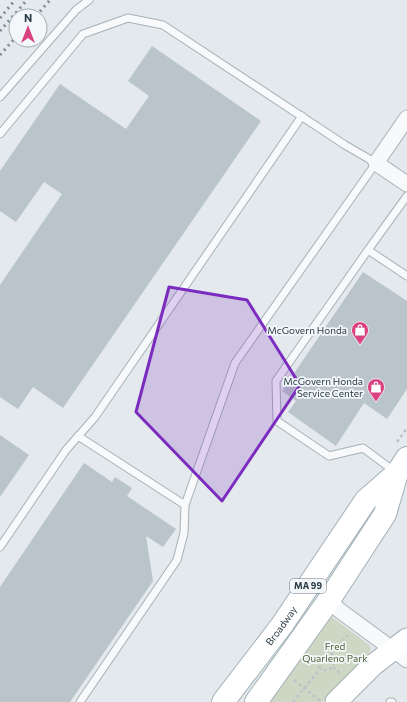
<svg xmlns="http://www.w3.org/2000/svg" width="407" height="702" font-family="Commissioner,sans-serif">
<rect width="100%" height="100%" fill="#e3e9ec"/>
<!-- green -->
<path fill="#ced7c4" d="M329,615L368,644L371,648L369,653L322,702H268Z"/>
<!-- building -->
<g fill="#bac4cb">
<path d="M152,46L261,121L63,408L33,387L18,409L0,397V285L62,194L44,182L16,222L0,211V171L60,84L126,129L149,96L128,81Z"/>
<path d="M363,272L407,301V389L387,419L364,403L336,446L288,412L296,401L282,391Z"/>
<path d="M0,435L29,455L0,497Z"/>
<path d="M84,463L112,482L115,477L132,488L127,496L176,529L163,547L146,536L153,581L70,702H0V587Z"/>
</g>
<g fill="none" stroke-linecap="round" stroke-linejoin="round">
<!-- service casing -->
<g stroke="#a7b1b7" stroke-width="9">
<g id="service">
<path d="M0,97L76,10L89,0"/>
<path d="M0,134L83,34L128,18L163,25L345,145L376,163L235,363L185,505L78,436"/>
<path d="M368,250L407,196"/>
<path d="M394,471L363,448L329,456L277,421L276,381L368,250L407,276"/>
<path d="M0,547L66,450L95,417L302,116"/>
<path d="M80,702L177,560L184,533L185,505"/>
<path d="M390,702H392"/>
</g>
</g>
<!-- minor casing -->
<g stroke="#a7b1b7" stroke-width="17">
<g id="minor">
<path d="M407,118L376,163L407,184"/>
<path d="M329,600L339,610L407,660"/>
</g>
</g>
<!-- secondary casing -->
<g stroke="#a7b1b7" stroke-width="23">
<path id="secondary" d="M336,702L373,665L407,639"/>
</g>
<!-- primary casing -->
<g stroke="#a1b1b9" stroke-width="24">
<g id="primary">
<path id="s1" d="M223,702L282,625L366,500L397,473L407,458"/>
<path d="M256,702L329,600L385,514L397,473"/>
</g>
</g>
<!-- path -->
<g stroke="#bdc4c8" stroke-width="2.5" stroke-dasharray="3 3" stroke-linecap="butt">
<path d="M397,442L407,428"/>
<circle cx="326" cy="662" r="8"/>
<path d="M331,655L348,635"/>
<path d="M333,667L340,673"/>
<path d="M294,680L320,701"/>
<path d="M293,702L321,668"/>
</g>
<!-- service -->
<use href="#service" stroke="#f7f9fa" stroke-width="7"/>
<!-- minor -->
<use href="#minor" stroke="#f7f9fa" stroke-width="15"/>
<!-- secondary -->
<use href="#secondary" stroke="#fff" stroke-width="21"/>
<!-- primary -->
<use href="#primary" stroke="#fff" stroke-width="22"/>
<!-- rail -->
<g stroke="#7b8d97" stroke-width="3" stroke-dasharray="2 4" stroke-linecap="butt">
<path d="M36,16L50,0"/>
<path d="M0,18L15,0"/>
<path d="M0,31L27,0"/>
<path d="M0,55L16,37"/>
</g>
</g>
<!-- marked area -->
<path fill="#7b2cbf" fill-opacity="0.2" stroke="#7b2cbf" stroke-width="3" stroke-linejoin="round" d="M169,287L247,300L300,385L222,501L136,412Z"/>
<!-- icons -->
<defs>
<g id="shop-pin" transform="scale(0.9)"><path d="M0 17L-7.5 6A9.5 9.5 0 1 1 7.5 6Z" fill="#d9417f" stroke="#f3f7f9"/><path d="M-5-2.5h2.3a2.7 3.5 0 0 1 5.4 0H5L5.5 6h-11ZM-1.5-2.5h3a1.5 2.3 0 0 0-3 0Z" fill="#fff"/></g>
</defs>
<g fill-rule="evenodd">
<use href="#shop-pin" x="360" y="330"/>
<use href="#shop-pin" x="376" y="387"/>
</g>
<g text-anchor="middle" stroke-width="3.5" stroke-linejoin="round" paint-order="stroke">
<!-- shield labels -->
<rect fill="#f3f7f9" stroke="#66737c" stroke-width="1" x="290" y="579" width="36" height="14" rx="3"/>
<g font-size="9" font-weight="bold" fill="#293b46">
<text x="308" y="589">MA 99</text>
</g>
<!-- poi labels -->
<g font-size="10" fill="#293b46" stroke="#f3f7f9" text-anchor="end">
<text x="347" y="334">McGovern Honda</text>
<text x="363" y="385">McGovern Honda<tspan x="363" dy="12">Service Center</tspan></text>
</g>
<!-- street labels -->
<g font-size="10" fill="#293b46" stroke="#f3f7f9">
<text dy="4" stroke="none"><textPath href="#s1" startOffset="96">Broadway</textPath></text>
</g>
<!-- park labels -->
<g font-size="10" fill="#4a6335" stroke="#f3f7f9">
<text x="335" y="650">Fred<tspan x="335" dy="12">Quarleno Park</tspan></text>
</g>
</g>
<!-- north arrow -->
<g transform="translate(28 28)"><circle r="19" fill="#f3f7f9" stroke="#a2acb1"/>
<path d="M0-3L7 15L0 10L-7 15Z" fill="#d9417f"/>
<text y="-6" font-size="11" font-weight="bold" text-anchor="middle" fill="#293b46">N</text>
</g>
</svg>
